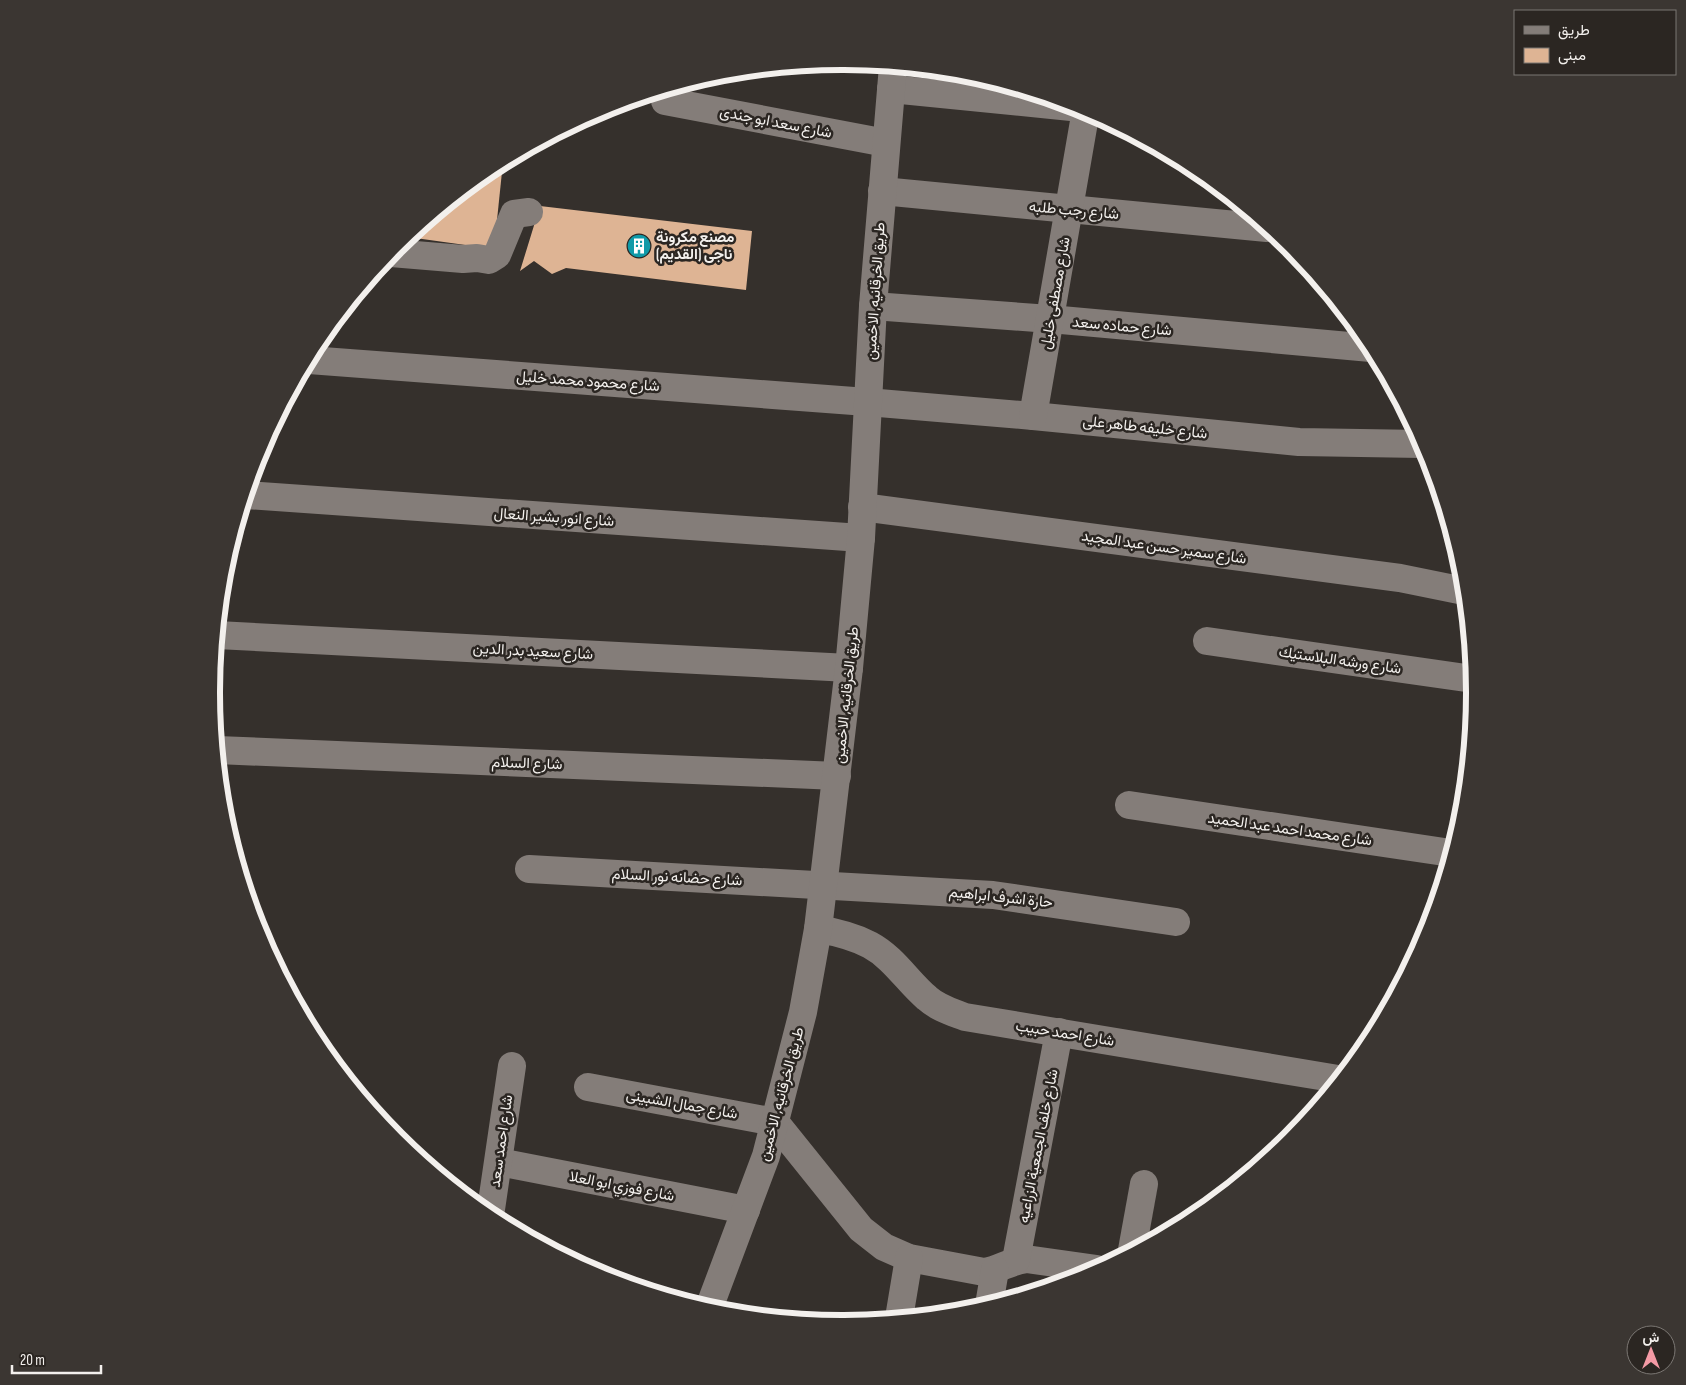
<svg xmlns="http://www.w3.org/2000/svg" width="1686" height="1385" font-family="'Sofia Sans Condensed',Vazirmatn,sans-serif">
<rect width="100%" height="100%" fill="#35302c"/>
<!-- building -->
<g fill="#deb494">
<path d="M503,162L494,249L408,237L493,167Z"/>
<path d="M540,206L752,231L746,290L566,268L552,274L534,261L520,271Z"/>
</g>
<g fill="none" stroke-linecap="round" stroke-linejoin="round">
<!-- minor -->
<g stroke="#847d79" stroke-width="28">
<path d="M891,89L1081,108"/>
<path d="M665,101L886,143"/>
<path d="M882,191L1267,228"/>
<path d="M391,253L463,259L477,258L489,260L497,255L514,214L529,212"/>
<path d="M873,306L1050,319L1371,348"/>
<path d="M309,360L867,402L1033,416L1299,442L1422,444"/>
<path d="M1033,416L1086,110"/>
<path d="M246,495L861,538"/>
<path d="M862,507L1400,578L1464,591"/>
<path d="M217,635L849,668"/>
<path d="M1207,641L1473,679"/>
<path d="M217,750L837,776"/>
<path d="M1129,805L1451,853"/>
<path d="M529,869L993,895L1176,922"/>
<path d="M818,929C836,932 853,936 870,945C894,958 907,981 927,998C938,1008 952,1012 965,1017L1338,1079"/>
<path d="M588,1087L775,1122L861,1229L884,1247L909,1258L984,1272C999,1270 1010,1261 1026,1259L1097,1269"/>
<path d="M499,1162L746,1210"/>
<path d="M490,1216L512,1066"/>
<path d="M1132,1250L1144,1184"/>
<path d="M1016,1260L1059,1032"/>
<path d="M989,1305L995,1270"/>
<path d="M709,1308L766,1156L803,1012L818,929L849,668L861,538L873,306L893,66"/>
<path d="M899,1318L909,1258"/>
</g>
</g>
<!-- icons -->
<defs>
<g id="building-disc" transform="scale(1.25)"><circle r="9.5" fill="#0f9aa8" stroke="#2b2622"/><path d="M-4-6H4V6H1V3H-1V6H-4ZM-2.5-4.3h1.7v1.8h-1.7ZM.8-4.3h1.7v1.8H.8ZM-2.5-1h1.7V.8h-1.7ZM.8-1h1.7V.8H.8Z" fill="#fff"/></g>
</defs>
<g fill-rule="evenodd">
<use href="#building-disc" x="639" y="246"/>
</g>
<g text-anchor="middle" stroke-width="5" stroke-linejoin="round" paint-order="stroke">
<!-- street labels -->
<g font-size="15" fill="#f3f0ed" stroke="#2b2622">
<text transform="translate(776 122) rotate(11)" y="5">شارع سعد ابو جندى</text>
<text transform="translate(1074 210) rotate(5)" y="5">شارع رجب طلبه</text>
<text transform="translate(875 291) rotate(-86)" y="5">طريق الخرقانيه, الاخمين</text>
<text transform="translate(1055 293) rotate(-80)" y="5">شارع مصطفى خليل</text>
<text transform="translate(1122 326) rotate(5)" y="5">شارع حماده سعد</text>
<text transform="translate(588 381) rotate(4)" y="5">شارع محمود محمد خليل</text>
<text transform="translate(1145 427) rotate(6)" y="5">شارع خليفه طاهر على</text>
<text transform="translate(554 517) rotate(4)" y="5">شارع انور بشير النعال</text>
<text transform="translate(1164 547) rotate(8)" y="5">شارع سمير حسن عبد المجيد</text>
<text transform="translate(533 651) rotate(3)" y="5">شارع سعيد بدر الدين</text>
<text transform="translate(1340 660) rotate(8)" y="5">شارع ورشه البلاستيك</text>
<text transform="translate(846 695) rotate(-84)" y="5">طريق الخرقانيه, الاخمين</text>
<text transform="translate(527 763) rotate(2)" y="5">شارع السلام</text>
<text transform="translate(1290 829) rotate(8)" y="5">شارع محمد احمد عبد الحميد</text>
<text transform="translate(677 877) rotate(3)" y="5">شارع حضانه نور السلام</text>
<text transform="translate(1001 897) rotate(6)" y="5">حارة اشرف ابراهيم</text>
<text transform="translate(1065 1033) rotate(9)" y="5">شارع احمد حبيب</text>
<text transform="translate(781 1094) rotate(-75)" y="5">طريق الخرقانيه, الاخمين</text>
<text transform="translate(682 1104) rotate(10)" y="5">شارع جمال الشبينى</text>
<text transform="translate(501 1141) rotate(-82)" y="5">شارع احمد سعد</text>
<text transform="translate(1038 1146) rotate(-79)" y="5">شارع خلف الجمعية الزراعيه</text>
<text transform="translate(622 1186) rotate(11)" y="5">شارع فوزي ابو العلا</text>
</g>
<!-- poi labels -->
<g font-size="15" font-weight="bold" fill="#f3f0ed" stroke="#2b2622" text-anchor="start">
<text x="656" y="242">مصنع مكرونة<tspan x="656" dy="17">ناجى (القديم)</tspan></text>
</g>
</g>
<!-- crop -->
<path d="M0 0H1686V1385H0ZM842 70H844A622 622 0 0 1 1466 692V693A622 622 0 0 1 844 1315H842A622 622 0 0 1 220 693V692A622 622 0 0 1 842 70Z" fill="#3b3632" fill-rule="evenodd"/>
<path fill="none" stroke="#f3f0ed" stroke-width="6" d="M842 70H844A622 622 0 0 1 1466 692V693A622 622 0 0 1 844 1315H842A622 622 0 0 1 220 693V692A622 622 0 0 1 842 70Z"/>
<!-- legend -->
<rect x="1514" y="10" width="162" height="65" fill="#2b2622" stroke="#7b7773"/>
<rect x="1524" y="26" width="25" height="8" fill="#847d79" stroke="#7b7773"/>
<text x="1558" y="35" font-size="15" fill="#f3f0ed">طريق</text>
<rect x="1524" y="48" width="25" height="15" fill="#deb494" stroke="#7b7773"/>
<text x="1558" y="60" font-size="15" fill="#f3f0ed">مبنى</text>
<!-- north arrow -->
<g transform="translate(1651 1350)"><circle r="24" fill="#2b2622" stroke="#7b7773"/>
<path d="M0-4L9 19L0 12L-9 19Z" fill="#f49aa5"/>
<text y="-8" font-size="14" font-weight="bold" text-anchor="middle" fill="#f3f0ed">ش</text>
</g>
<!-- scale -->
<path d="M12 1365v8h89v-8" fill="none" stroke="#f3f0ed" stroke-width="2.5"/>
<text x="20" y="1365" font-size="15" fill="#f3f0ed" stroke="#2b2622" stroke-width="4" paint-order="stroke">20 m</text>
</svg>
